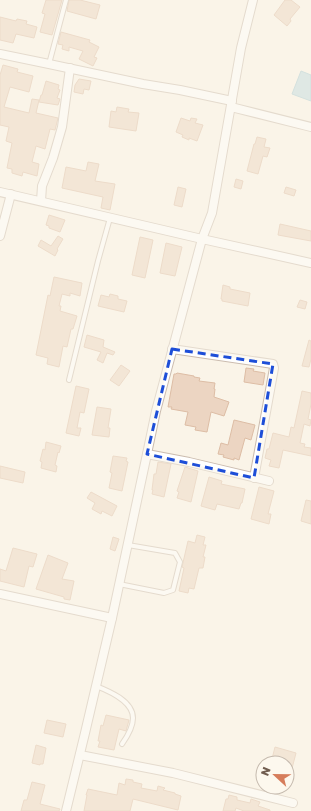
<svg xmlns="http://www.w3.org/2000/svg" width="311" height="811" font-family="'Golos Text',sans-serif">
<rect width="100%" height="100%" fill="#faf4e8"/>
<!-- water -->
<path fill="#bedae1" stroke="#a6c9d2" d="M301,71L311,75V101L292,94Z"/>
<!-- building -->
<g fill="#ecd5c2" stroke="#ddbda5">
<path d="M46,0H62L52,35L40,32L45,14L42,13Z"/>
<path d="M69,0H80L100,5L96,19L67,11Z"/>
<path d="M285,0H291L300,7L290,19L291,21L287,26L274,15Z"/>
<path d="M0,17L16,21L17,19L27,21L26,24L37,27L34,38L16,34L13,43L0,40Z"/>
<path d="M61,32L90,40L89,42L99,47L94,57L97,58L93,66L79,59L83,51L69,47V51L62,49L63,45L58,44Z"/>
<path d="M3,65L18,69L17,72L33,76L29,92L10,87L4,107L29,113L32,99L39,100L36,113L58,118L55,130L50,129L45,149L36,146L32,162L39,164L37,176L23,172L22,176L12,173V169L7,168L12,143L6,141L9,127L0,125V75Z"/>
<path d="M79,79L91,81L89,90L84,89L83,94L74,92L75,85Z"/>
<path d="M46,81L59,85L58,89L60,90L57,98L60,99L58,105L39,102L41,95H42Z"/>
<path d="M117,107L129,109L128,112L139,113L136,131L109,127L111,111L116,112Z"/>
<path d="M181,118L190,121L191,118L197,119L195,123L203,125L197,141L189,138V140L182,137L183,135L176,132Z"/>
<path d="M257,137L266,139L264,147L270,148L267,157L263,156L258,174L247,171L254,144H255Z"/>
<path d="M88,162L99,164L95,181L115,184L110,210L101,208L103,197L62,188L66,167L86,171Z"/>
<path d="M236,179L243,181L241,189L234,187Z"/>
<path d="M178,187L186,189L182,207L174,205Z"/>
<path d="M286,187L296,190L294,196L284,193Z"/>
<path d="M49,215L65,220L60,232L49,228V226L46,225Z"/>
<path d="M280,224L311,231V241L278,235Z"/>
<path d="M58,236L63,239L57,249L58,250L55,256L38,246L41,240L51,246Z"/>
<path d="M140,237L153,240L145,278L132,275Z"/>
<path d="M166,243L182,247L175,276L160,273Z"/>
<path d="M54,277L82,283L80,296L70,293V296L62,294L59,306H61L60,311L77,316L73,329H71L67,347L63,346L59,367L47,364L48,358L36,355L48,295L50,296Z"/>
<path d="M223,285L230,287V289L250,293L248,306L222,301V299H221Z"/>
<path d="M110,294L118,296V299L127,301L124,312L98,306L101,295L109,297Z"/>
<path d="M300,300L307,302L305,309L297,307Z"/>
<path d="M87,335L104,340L103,347L115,352L113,355L107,353L103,363L97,360L101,352L84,347Z"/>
<path d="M309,340L311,341V359L309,367L302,366Z"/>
<path d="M121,365L130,371L119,386L110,380Z"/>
<path d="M246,368L254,369L253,371L265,373L263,385L244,382Z"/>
<path d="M177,373L194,376V377L200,378L199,381L215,383L214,389H215L214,397L229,402L224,416L211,412L207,432L195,430L196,427L185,425L188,412L171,409L172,407H168L174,374H176Z"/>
<path d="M76,386L89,389L84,413L80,412L77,428H81L79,436L66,433Z"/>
<path d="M302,391L311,393V404L308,419L311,420L310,426L304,424L300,443L305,444L304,447L311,448V456L283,450L279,468L269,466L271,460L265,458L267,449H269L273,433L289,437L291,427L294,428Z"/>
<path d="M97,407L111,409L108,428H110L109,437L92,435Z"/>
<path d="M234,420L255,425L251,440L245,438L239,460L234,458V460L223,457L224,455L218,454L221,443L228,445Z"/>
<path d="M46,442L61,446L59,453L58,452L55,465L57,466L56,472L41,468L42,462L40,461L43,449L45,450Z"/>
<path d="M113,456L127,458L126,461L128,462L122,491L109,488L112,473L110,472Z"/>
<path d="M158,462L171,464L164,497L152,494L153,490H152L154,474H156Z"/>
<path d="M0,466L25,472L23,483L0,478Z"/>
<path d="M185,467L198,471L191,502L177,498L179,492L177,491Z"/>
<path d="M209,477L222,481L221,484L245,489L242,503H241L239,509L217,504L215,510L201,506Z"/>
<path d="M259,487L274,491L268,514H271L269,524L251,519Z"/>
<path d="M91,492L117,506L112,516L102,511L101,514L92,509L95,503L87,498Z"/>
<path d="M306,500L311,501V524L301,521Z"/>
<path d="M197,535L205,537L203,545H206L203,557H205L203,568H199L194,589L189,588L188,593L179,591L184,568L182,567L188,541L195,543Z"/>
<path d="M113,537L119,539L115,551L110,549Z"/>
<path d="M13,548L37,554L33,567L29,566L24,587L0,581V569L6,571Z"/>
<path d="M48,555L68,563L62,579L74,581L70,600L64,599V597L36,589Z"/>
<path d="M106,715L129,720L126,731L119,729L114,750L98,747L100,741H98L101,725L103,726Z"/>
<path d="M47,720L66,724L63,737L44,733Z"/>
<path d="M36,745L46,748L43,764H40V765L32,763Z"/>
<path d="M275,747L296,753L289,780L287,779V763H271Z"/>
<path d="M126,779L133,780V782L142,784L141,788L157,791L158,786L165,788L163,790L175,793V794L181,796L178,810L133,799L130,811H84L87,795H86L88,789L117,795L119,783L125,785Z"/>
<path d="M32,782L45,785L40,804L60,809L59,811H21L24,800H27Z"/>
<path d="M229,795L237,797V800L250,803L251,799L260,802L258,806L270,810V811H244L236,808L235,811H223L226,799H228Z"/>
</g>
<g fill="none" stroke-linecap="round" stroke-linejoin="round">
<!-- service casing -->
<g stroke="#cbbcaf" stroke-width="6">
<g id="service">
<path d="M49,64L66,0"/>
<path d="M69,380L98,261L110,218"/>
<path d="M119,584L164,593L173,590L180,562L175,553L128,545"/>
<path d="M96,686C109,691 133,701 133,718C133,728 127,737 122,744"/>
</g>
</g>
<!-- minor casing -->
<g stroke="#cbbcaf" stroke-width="10">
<g id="minor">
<path d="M0,54L49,64L143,84L180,90L232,101"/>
<path d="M231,107L311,127"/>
<path d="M0,192L202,239L311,263"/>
<path d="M41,201L42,186L53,158L62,127L70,68"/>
<path d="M0,236L11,194"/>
<path d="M172,349L273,364L274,368L254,478"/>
<path d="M147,454L189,462L269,481"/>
<path d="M0,594L112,618"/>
<path d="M80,755L173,773L293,803"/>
<path d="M66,811L85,733L112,618L147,454L156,411L202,239L212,213L241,48L253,0"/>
</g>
</g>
<!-- service -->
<use href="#service" stroke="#fff" stroke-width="4"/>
<!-- minor -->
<use href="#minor" stroke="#fff" stroke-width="8"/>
</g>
<!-- marked area -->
<path d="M0 0H311V811H0ZM172,349L273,364L254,478L147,454Z" fill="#faf4e8" fill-opacity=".55" fill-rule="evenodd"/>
<path fill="none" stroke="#1d4ed8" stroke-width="3" stroke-dasharray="8 5" stroke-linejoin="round" d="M172,349L273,364L254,478L147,454Z"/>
<!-- north arrow -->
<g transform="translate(275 775) rotate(292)"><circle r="19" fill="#fdf8ee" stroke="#c5baae"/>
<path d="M0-3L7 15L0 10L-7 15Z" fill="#d67d5b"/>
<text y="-6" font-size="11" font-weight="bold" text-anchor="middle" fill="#715d4f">N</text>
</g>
</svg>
